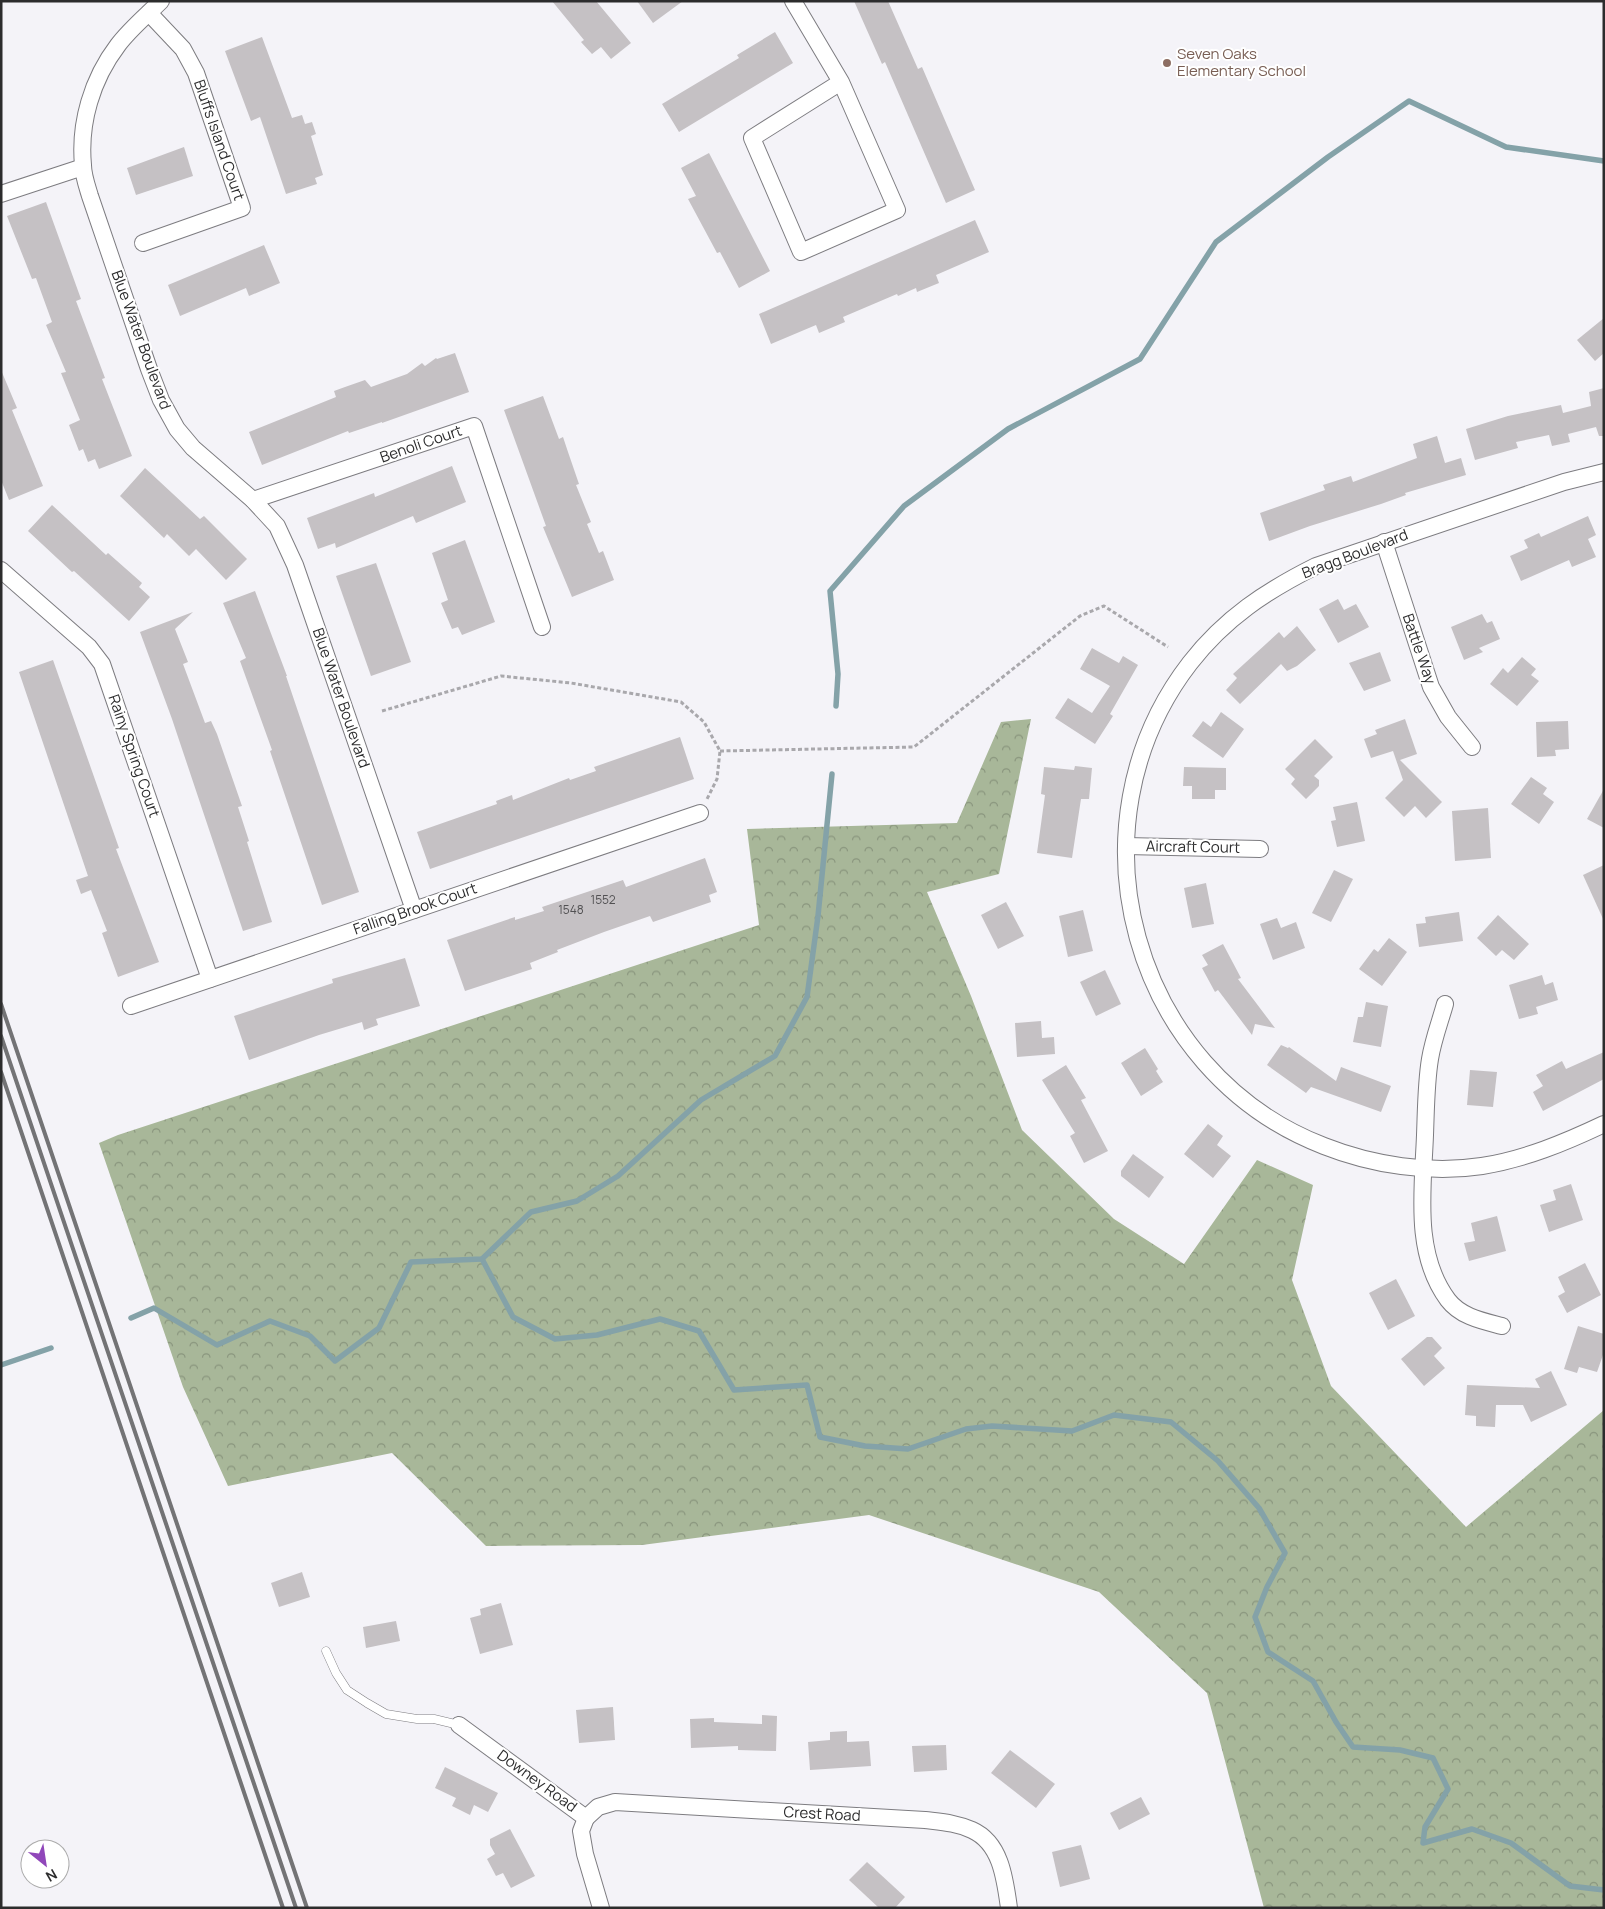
<svg xmlns="http://www.w3.org/2000/svg" width="1605" height="1909" font-family="Manrope,sans-serif">
<defs>
<pattern id="forest-crowns" width="20" height="18" patternUnits="userSpaceOnUse" patternTransform="scale(1.25)"><rect width="20" height="18" fill="#a8b799"/><path d="M2 6a3 3 0 1 1 6 0M12 15a3 3 0 1 1 6 0" fill="none" stroke="#89957d"/></pattern>
</defs>
<rect width="100%" height="100%" fill="#f4f3f8"/>
<!-- forest -->
<path fill="url(#forest-crowns)" d="M1031,719L999,874L927,892L971,996L1022,1130L1114,1219L1184,1264L1257,1160L1313,1185L1292,1280L1331,1386L1466,1527L1604,1410V1908H1264L1207,1693L1099,1592L869,1515L642,1545L486,1546L392,1453L228,1486L183,1387L99,1143L118,1135L759,925L747,829L957,823L1001,722Z"/>
<g fill="none" stroke-linecap="round" stroke-linejoin="round">
<!-- stream -->
<g stroke="#84a2a8" stroke-width="5.5">
<path d="M836,706L838,674L830,591L904,506L1008,429L1140,359L1216,242L1328,157L1409,101L1506,147L1604,161"/>
<path d="M482,1259L513,1317L555,1339L597,1335L660,1319L699,1331L734,1390L807,1385L820,1437L865,1446L908,1449L966,1429L992,1426L1072,1431L1114,1415L1171,1422L1218,1461L1259,1508L1285,1553L1267,1587L1255,1617L1268,1652L1313,1681L1336,1722L1353,1747L1400,1750L1433,1758L1448,1789L1425,1827L1423,1843L1472,1829L1511,1843L1570,1886L1604,1890"/>
<path d="M131,1318L154,1308L217,1345L270,1321L310,1336L335,1361L379,1328L411,1262L482,1259L531,1212L577,1201L618,1176L701,1100L775,1056L807,997L818,916L832,774"/>
<path d="M1,1365L51,1348"/>
</g>
</g>
<!-- building -->
<g fill="#c5c1c4">
<path d="M552,1H596L631,43L611,59L601,47L592,54L581,42L584,40Z"/>
<path d="M637,1H683L653,23Z"/>
<path d="M854,1H888L918,69L922,67L975,190L946,203L885,62L882,64Z"/>
<path d="M775,32L793,63L679,132L662,104L739,58L737,55Z"/>
<path d="M262,37L292,118L302,115L305,124L312,122L316,134L311,136L323,175L315,178L317,184L286,194L260,117L251,121L225,51Z"/>
<path d="M184,147L193,176L136,195L127,168Z"/>
<path d="M709,153L770,271L739,288L720,252L717,253L688,199L696,196L681,168Z"/>
<path d="M46,202L81,299L76,301L105,378L102,379L132,456L99,469L95,459L88,462L83,449L79,451L69,425L80,420L61,373L66,372L46,325L52,322L36,278L32,279L7,216Z"/>
<path d="M975,220L989,252L936,275L939,283L917,292L916,288L898,296L897,294L843,317L845,322L819,333L816,325L771,344L759,314Z"/>
<path d="M264,245L280,283L249,296L246,288L180,316L168,285Z"/>
<path d="M1604,318V353L1595,361L1577,340Z"/>
<path d="M455,353L469,392L382,423V422L349,433L348,431L262,465L249,432L336,397L334,391L345,387L365,380L371,387L407,374L422,363L425,366L436,358L437,359Z"/>
<path d="M1,370L17,408L12,410L43,486L9,500L1,480Z"/>
<path d="M1604,388V436H1599L1596,427L1568,434L1570,442L1552,446L1549,435L1516,442L1518,448L1475,460L1466,429L1508,416L1561,405L1563,413L1591,406L1589,392Z"/>
<path d="M543,396L559,439L563,437L568,452L579,484L576,485L591,522L587,524L599,553L603,551L614,580L572,597L543,527L546,526L504,410Z"/>
<path d="M1437,436L1445,463L1461,458L1466,475L1405,493L1406,495L1381,504L1310,526L1269,541L1260,513L1325,490L1323,485L1351,476L1353,482L1417,458L1413,444Z"/>
<path d="M452,466L466,502L416,523L413,516L336,548L335,543L318,549L307,518L374,493L375,497Z"/>
<path d="M145,468L200,519L204,516L247,559L226,580L196,549L189,556L167,534L164,538L120,496Z"/>
<path d="M52,505L106,555L108,553L142,583L139,587L150,597L129,621L74,571L72,572L28,531Z"/>
<path d="M1588,516L1596,535L1588,539L1596,557L1572,567L1569,560L1521,581L1510,556L1528,548L1524,540L1539,533L1541,537Z"/>
<path d="M465,540L495,622L462,635L458,627L452,629L441,603L448,600L432,553Z"/>
<path d="M376,563L411,662L371,676L336,576Z"/>
<path d="M255,591L287,676H286L359,892L322,905L270,751L272,750L240,661L246,658L223,603Z"/>
<path d="M1338,599L1344,610L1356,604L1369,627L1338,643L1319,609Z"/>
<path d="M193,612L175,629L188,662L183,664L205,723L211,721L217,734L242,806L238,807L249,841L247,842L272,922L243,931L172,719L140,632Z"/>
<path d="M1482,614L1487,623L1492,621L1500,639L1479,648L1483,652L1464,660L1451,627Z"/>
<path d="M1297,626L1316,650L1297,666L1287,671L1281,664L1240,704L1226,690L1237,678L1233,674L1279,632L1284,638Z"/>
<path d="M1092,648L1119,663L1123,656L1138,665L1110,714L1113,716L1095,744L1055,718L1068,698L1092,713L1110,686L1080,669Z"/>
<path d="M1380,652L1391,681L1364,691L1349,663Z"/>
<path d="M1522,657L1536,669L1531,675L1539,681L1517,706L1490,684L1503,668L1508,673Z"/>
<path d="M53,660L119,848L116,849L159,962L118,977L102,933L107,931L91,890L81,894L76,880L88,876L19,672Z"/>
<path d="M1221,712L1244,729L1223,758L1192,736L1203,721L1211,727Z"/>
<path d="M1405,719L1417,754L1400,760L1442,802L1426,818L1415,806L1404,817L1385,798L1403,780L1393,751L1371,758L1364,739L1377,734L1375,730Z"/>
<path d="M1568,721L1569,749L1555,750L1556,756L1537,757L1536,722Z"/>
<path d="M680,737L694,779L430,869L417,832L497,804L496,801L512,795L513,800L569,778L570,780L596,771L594,767Z"/>
<path d="M1315,739L1333,757L1314,776L1319,780V786L1306,799L1291,784L1295,779L1285,769Z"/>
<path d="M1075,766L1092,768L1089,799H1081L1072,858L1037,853L1045,795L1041,794L1044,767L1074,770Z"/>
<path d="M1184,767L1226,768V790H1215V799H1192V786H1183Z"/>
<path d="M1531,777L1547,788L1543,794L1554,802L1539,824L1511,804Z"/>
<path d="M1604,789V828L1587,819Z"/>
<path d="M1357,802L1365,841L1337,847L1331,821L1336,820L1333,807Z"/>
<path d="M1488,808L1491,858L1455,861L1452,811Z"/>
<path d="M705,858L717,892L709,895L711,902L653,922L650,916L604,932L557,950L558,952L530,963L532,969L465,991L447,940L515,917V920L544,911L542,907L623,880L626,887Z"/>
<path d="M1604,865V921L1583,875Z"/>
<path d="M1334,870L1353,879L1331,922L1312,913Z"/>
<path d="M1206,883L1214,924L1192,928L1184,888Z"/>
<path d="M1006,902L1024,936L998,949L981,915Z"/>
<path d="M1083,910L1093,951L1068,957L1059,916Z"/>
<path d="M1459,912L1463,941L1419,947L1416,924L1426,923L1425,917Z"/>
<path d="M1498,915L1529,944L1514,960L1502,950L1496,956L1477,938Z"/>
<path d="M1277,918L1281,928L1296,922L1305,948L1273,960L1260,924Z"/>
<path d="M1389,938L1407,952L1382,986L1359,969L1374,949L1378,952Z"/>
<path d="M1223,944L1241,978L1238,979L1275,1028L1255,1024L1252,1035L1218,990L1215,992L1202,968L1208,965L1202,955Z"/>
<path d="M405,958L420,1006L376,1019L378,1025L364,1030L362,1022L319,1035L249,1060L234,1016L333,983L332,979Z"/>
<path d="M1105,970L1121,1004L1096,1016L1080,982Z"/>
<path d="M1542,975L1545,985L1553,982L1558,1000L1536,1007L1538,1014L1519,1019L1509,985Z"/>
<path d="M1366,1002L1388,1006L1381,1047L1353,1042L1358,1017H1363Z"/>
<path d="M1041,1021L1042,1038L1054,1037L1055,1054L1017,1057L1015,1023Z"/>
<path d="M1281,1045L1288,1048L1289,1047L1336,1081L1341,1067L1391,1086L1381,1112L1311,1087L1306,1093L1267,1065Z"/>
<path d="M1145,1048L1158,1069L1156,1071L1163,1082L1141,1096L1121,1063Z"/>
<path d="M1604,1052V1079L1543,1111L1533,1092L1543,1086L1536,1075L1562,1061L1566,1069Z"/>
<path d="M1066,1065L1086,1098L1081,1100L1108,1151L1084,1163L1070,1136L1075,1133L1042,1080Z"/>
<path d="M1470,1070L1497,1072L1493,1107L1467,1105Z"/>
<path d="M1208,1124L1223,1136L1217,1145L1231,1156L1213,1178L1184,1154Z"/>
<path d="M1133,1154L1164,1177L1149,1198L1121,1176V1171Z"/>
<path d="M1571,1184L1583,1220L1549,1232L1540,1205L1556,1200L1553,1190Z"/>
<path d="M1497,1216L1506,1251L1469,1261L1464,1243L1475,1241L1471,1223Z"/>
<path d="M1585,1263L1601,1295L1567,1313L1558,1296L1565,1292L1558,1277Z"/>
<path d="M1396,1279L1415,1316L1388,1330L1369,1293Z"/>
<path d="M1578,1326L1604,1334V1352L1597,1372L1579,1367L1577,1373L1564,1369Z"/>
<path d="M1427,1337H1432L1442,1348L1434,1356L1445,1368L1424,1386L1401,1359Z"/>
<path d="M1551,1371L1567,1405L1531,1422L1523,1405H1496L1495,1427L1476,1426V1416L1465,1415L1467,1385L1540,1388L1535,1379Z"/>
<path d="M302,1572L310,1597L279,1607L271,1583Z"/>
<path d="M501,1603L513,1645L480,1654L470,1618L481,1615L480,1609Z"/>
<path d="M396,1621L400,1641L366,1648L363,1627Z"/>
<path d="M613,1707L615,1740L579,1743L576,1710Z"/>
<path d="M762,1715L777,1716L776,1751L738,1750V1746L691,1748L690,1719L714,1718V1722L762,1724Z"/>
<path d="M847,1731V1742L869,1741L871,1766L810,1770L808,1742L830,1740V1732Z"/>
<path d="M946,1745L947,1770L914,1772L912,1746Z"/>
<path d="M1010,1750L1055,1784L1036,1808L991,1773Z"/>
<path d="M445,1767L498,1793L488,1812L474,1805L470,1815L452,1806L456,1798L435,1788Z"/>
<path d="M1141,1797L1150,1814L1119,1830L1110,1813Z"/>
<path d="M510,1829L535,1876L511,1888L503,1873L496,1876L487,1859L495,1854L490,1845V1839Z"/>
<path d="M1081,1845L1090,1879L1060,1887L1052,1852Z"/>
<path d="M867,1862L905,1897L895,1908H879L849,1880Z"/>
</g>
<g fill="none" stroke-linecap="round" stroke-linejoin="round">
<!-- service casing -->
<g stroke="#7d7c80" stroke-width="9">
<path id="service" d="M326,1651L336,1673L347,1690L367,1703L386,1714L417,1719H434L459,1725"/>
</g>
<!-- minor casing -->
<g stroke="#7d7c80" stroke-width="18">
<g id="minor">
<path d="M161,1C147,15 130,29 118,45C92,79 79,123 83,165C83,175 87,186 90,196L149,369L161,400L177,429L193,448L253,500L277,526L295,565L414,910"/>
<path d="M793,1L841,82L897,210L801,252L752,138L841,82"/>
<path d="M1,194L83,167"/>
<path d="M143,243L242,208L196,73L183,49L149,13"/>
<path d="M1604,472L1564,482L1316,566C1266,591 1225,618 1190,663C1064,826 1132,1072 1324,1146C1372,1165 1430,1174 1482,1166C1525,1159 1564,1143 1604,1124"/>
<path d="M253,500L474,426L542,627"/>
<path d="M1384,542L1431,687L1448,717L1472,747"/>
<path d="M1,570L89,647L102,664L210,979"/>
<path d="M1126,846L1260,849"/>
<path d="M1445,1004C1440,1022 1433,1040 1430,1059C1426,1083 1426,1110 1425,1135C1423,1189 1413,1253 1448,1300C1461,1317 1483,1321 1502,1326"/>
<path d="M131,1006L700,813"/>
<path d="M459,1725L586,1818L581,1831L585,1854L601,1908"/>
<path d="M586,1818L598,1807L615,1802L925,1820C941,1822 957,1823 972,1830C1001,1843 1005,1879 1009,1908"/>
</g>
</g>
<!-- path -->
<g stroke="#a9a8ac" stroke-width="3" stroke-dasharray="4 2.5" stroke-linecap="butt">
<path d="M382,711L501,676L571,683L681,702L704,722L720,751L717,779L707,799"/>
<path d="M720,751L914,747L1080,616L1104,606L1168,647"/>
</g>
<!-- service -->
<use href="#service" stroke="#fff" stroke-width="8"/>
<!-- minor -->
<use href="#minor" stroke="#fff" stroke-width="16"/>
<!-- rail -->
<g stroke="#737375" stroke-width="4">
<path d="M1,1004L307,1908"/>
<path d="M1,1036L296,1908"/>
<path d="M1,1072L283,1908"/>
</g>
</g>
<!-- markers -->
<circle fill="#8d6e63" stroke="#fff" stroke-width="2" cx="1167" cy="63" r="5"/>
<g text-anchor="middle" stroke-width="4" stroke-linejoin="round" paint-order="stroke">
<!-- number labels -->
<g font-size="12" fill="#525153">
<text x="603" y="904">1552</text>
<text x="571" y="914">1548</text>
</g>
<!-- education labels -->
<g font-size="15" fill="#785e54" stroke="#fff" text-anchor="start">
<text x="1177" y="59">Seven Oaks<tspan x="1177" dy="17">Elementary School</tspan></text>
</g>
<!-- street labels -->
<g font-size="15" fill="#2c2c2d" stroke="#fff">
<text transform="translate(219 140) rotate(71)" y="5">Bluffs Island Court</text>
<text transform="translate(141 340) rotate(70)" y="5">Blue Water Boulevard</text>
<text transform="translate(421 444) rotate(-19)" y="5">Benoli Court</text>
<text transform="translate(1355 554) rotate(-21)" y="5">Bragg Boulevard</text>
<text transform="translate(1419 649) rotate(71)" y="5">Battle Way</text>
<text transform="translate(341 698) rotate(71)" y="5">Blue Water Boulevard</text>
<text transform="translate(134 756) rotate(71)" y="5">Rainy Spring Court</text>
<text transform="translate(1193 847) rotate(1)" y="5">Aircraft Court</text>
<text transform="translate(415 909) rotate(-19)" y="5">Falling Brook Court</text>
<text transform="translate(537 1781) rotate(36)" y="5">Downey Road</text>
<text transform="translate(822 1814) rotate(3)" y="5">Crest Road</text>
</g>
</g>
<!-- border -->
<rect width="1605" height="1909" fill="none" stroke="#2c2c2d" stroke-width="5"/>
<!-- north arrow -->
<g transform="translate(45 1864) rotate(150)"><circle r="24" fill="#ffffff" stroke="#ababab"/>
<path d="M0-4L9 19L0 12L-9 19Z" fill="#9047ba"/>
<text y="-8" font-size="14" font-weight="bold" text-anchor="middle" fill="#2c2c2d">N</text>
</g>
</svg>
